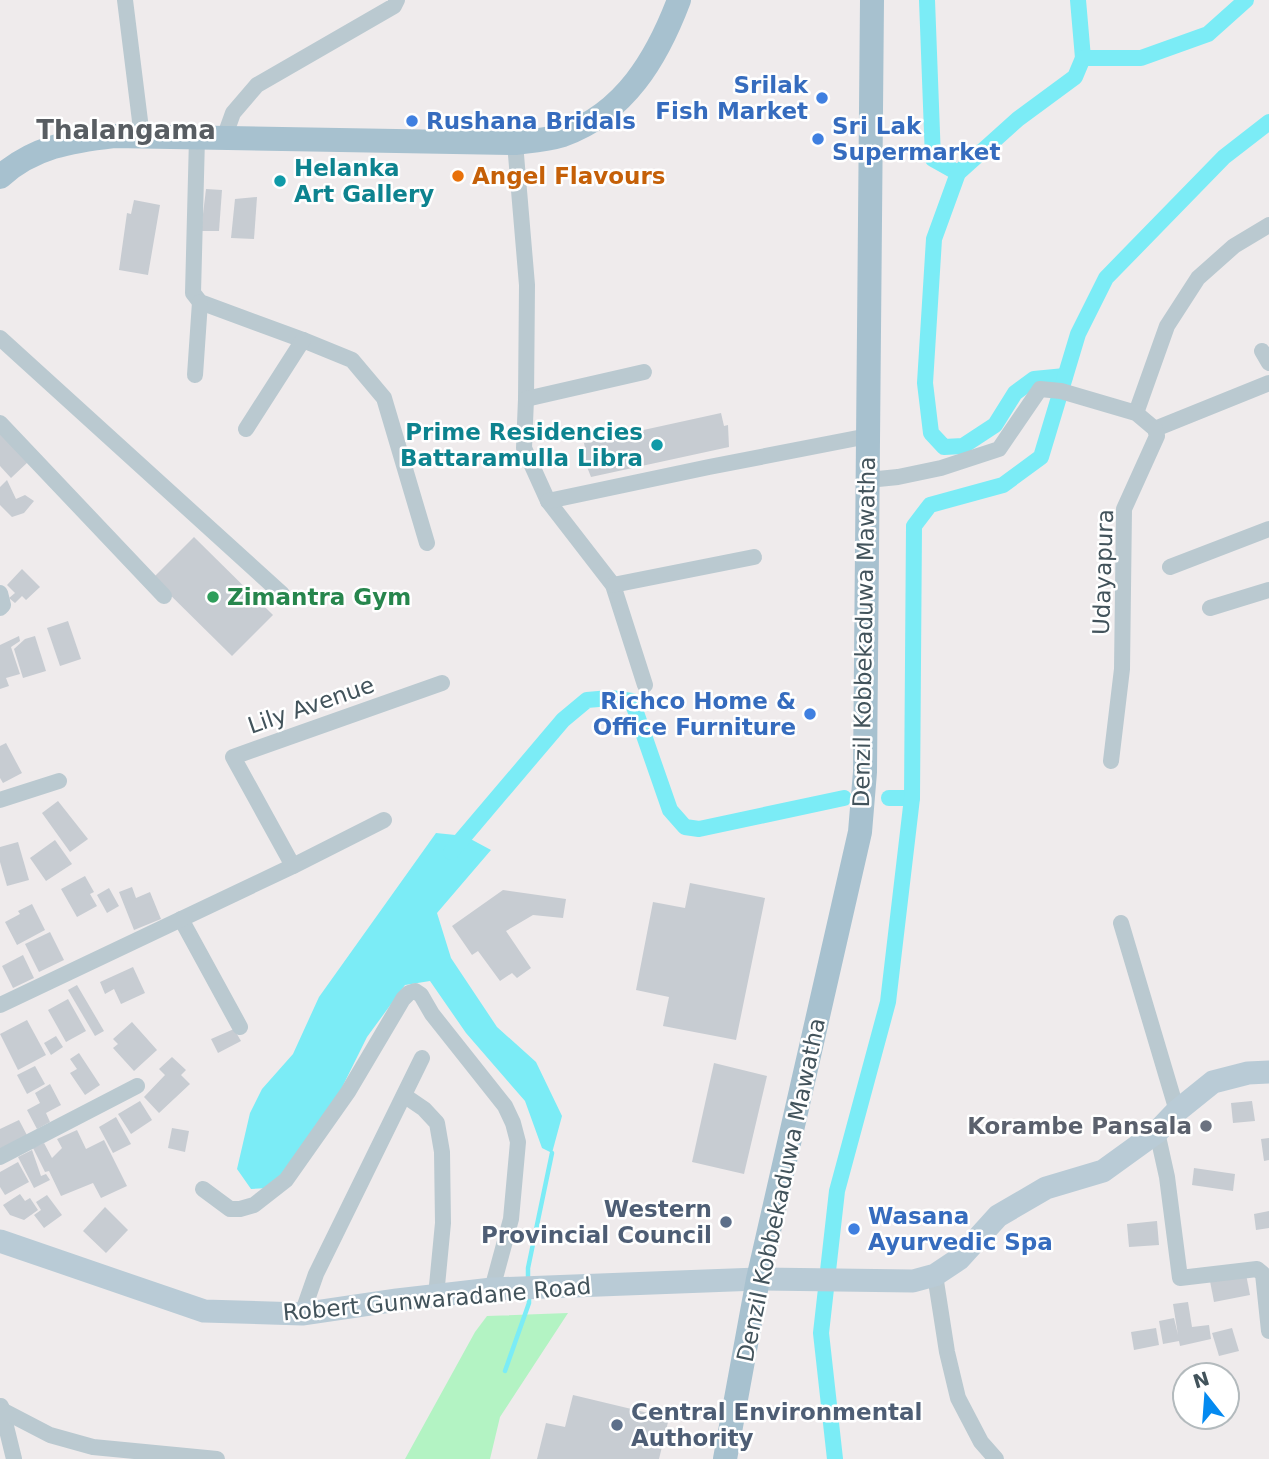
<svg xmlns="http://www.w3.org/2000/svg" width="1269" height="1459" font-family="'DejaVu Sans',sans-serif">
<rect width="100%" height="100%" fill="#efebec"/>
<!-- green -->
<path fill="#b3f3c3" d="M568,1313L500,1417L490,1459H405L475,1332L487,1316Z"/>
<!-- water -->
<path fill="#7becf6" d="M436,833L465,836L491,850L437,913L451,958L497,1027L536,1062L562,1116L552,1153L542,1148L525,1101L466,1033L430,981L405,985L367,1037L312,1148L268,1188L251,1189L237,1169L250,1113L262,1089L293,1054L319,997Z"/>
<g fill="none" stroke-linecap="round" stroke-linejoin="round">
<!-- stream -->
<g stroke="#7becf6" stroke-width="4.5">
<path d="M528,1280V1268L552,1153"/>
<path d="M505,1371L529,1303V1296"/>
</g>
<!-- canal -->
<g stroke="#7becf6" stroke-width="16">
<path d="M927,0L933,159L958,173"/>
<path d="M1078,0L1083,58"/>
<path d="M1065,376L1034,379L1015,393L995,425L963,446L944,447L931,433L925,383L934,239L958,173L1018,119L1075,77L1083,58H1141L1208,34L1246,0"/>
<path d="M889,798H912"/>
<path d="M451,852L563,720L587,700L610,698L632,701L670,810L685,827L699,829L844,798"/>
<path d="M835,1459L821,1333L837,1191L888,1002L912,798L914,526L930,505L1003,485L1041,457L1078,334L1106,278L1224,157L1269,122"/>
</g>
</g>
<!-- building -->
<g fill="#c7ccd2">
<path d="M206,189L222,190L219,231H201Z"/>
<path d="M257,197L254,239L231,238L235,199Z"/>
<path d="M134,200L160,205L148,275L119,270L127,213L131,214Z"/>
<path d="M721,413L724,426L728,425L729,447L591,477L582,454L586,453L584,443Z"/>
<path d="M0,430L29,461L11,478L0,466Z"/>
<path d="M7,480L16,499L25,495L34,501L24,513L12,517L0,505V487Z"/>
<path d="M194,537L273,615L232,656L153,578Z"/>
<path d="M22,569L40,587L26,600L22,596L15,603L9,598L15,593L7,585Z"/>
<path d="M68,621L81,659L60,666L47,628Z"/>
<path d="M19,636L20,641L11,647L20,674L6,678L9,686L0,689V645Z"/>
<path d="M35,636L46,671L23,678L14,649L25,639Z"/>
<path d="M6,743L22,773L3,783L0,778V746Z"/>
<path d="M58,801L88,839L70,852L42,813Z"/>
<path d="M55,840L72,864L46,881L30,858Z"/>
<path d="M18,842L29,880L7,886L0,862V847Z"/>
<path d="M85,876L94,892L90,894L97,906L77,917L61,889Z"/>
<path d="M690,883L765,898L736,1040L663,1026L669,997L636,990L653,902L685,908Z"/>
<path d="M132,887L136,898L150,892L161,919L134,930L119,892Z"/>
<path d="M109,888L119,906L107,913L97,895Z"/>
<path d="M503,890L566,899L563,918L533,915L506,931L531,968L517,978L512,973L500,981L478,951L472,955L452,926Z"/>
<path d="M32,904L45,930L17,945L5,922L20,914L18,911Z"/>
<path d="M50,932L64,960L39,972L25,944Z"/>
<path d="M23,955L34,978L13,988L2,966Z"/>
<path d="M133,967L145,993L121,1004L114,989L105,994L100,982Z"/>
<path d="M77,985L104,1031L95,1036L68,990Z"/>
<path d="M68,999L86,1031L66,1042L48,1010Z"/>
<path d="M27,1020L46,1055L18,1070L0,1034Z"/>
<path d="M132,1022L157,1050L134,1071L113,1048L118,1044L113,1039Z"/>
<path d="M234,1029L241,1041L218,1053L211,1039Z"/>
<path d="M56,1036L63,1047L51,1055L44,1043Z"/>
<path d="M79,1053L100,1085L85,1095L70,1073L77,1069L70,1059Z"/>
<path d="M172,1057L186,1070L181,1075L190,1084L159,1113L144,1097L165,1075L159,1069Z"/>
<path d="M714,1063L767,1076L744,1174L692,1162Z"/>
<path d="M35,1066L45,1084L27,1094L17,1075Z"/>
<path d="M50,1084L61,1105L46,1113L50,1122L37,1129L27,1110L40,1103L35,1093Z"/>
<path d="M140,1101L152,1120L131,1134L118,1114Z"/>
<path d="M1252,1101L1255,1121L1233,1123L1231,1103Z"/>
<path d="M116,1117L131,1144L113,1153L99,1127Z"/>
<path d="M19,1120L29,1139L0,1153V1129Z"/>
<path d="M172,1128L189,1131L185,1152L168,1148Z"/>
<path d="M77,1130L86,1149L104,1140L127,1186L101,1198L93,1183L61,1196L49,1171L45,1172L33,1148L44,1143L52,1158L62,1148L57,1139Z"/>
<path d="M1269,1138V1160L1264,1161L1261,1139Z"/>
<path d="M32,1150L41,1176L46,1174L50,1180L34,1188L18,1157Z"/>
<path d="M18,1162L29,1182L5,1195L0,1187V1172Z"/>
<path d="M1194,1168L1235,1174L1233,1191L1192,1185Z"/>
<path d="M20,1194L25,1201L30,1198L38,1210L24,1220L10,1215L3,1205Z"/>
<path d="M47,1195L62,1215L44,1228L34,1215L41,1210L36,1202Z"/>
<path d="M105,1207L128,1230L106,1253L83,1231Z"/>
<path d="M1269,1211V1228L1256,1230L1254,1214Z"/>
<path d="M1157,1221L1159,1245L1129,1247L1127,1224Z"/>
<path d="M1246,1274L1250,1295L1214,1302L1210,1281Z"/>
<path d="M1188,1302L1192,1327L1209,1325L1211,1339L1180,1346L1179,1341L1163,1344L1159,1321L1174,1318L1178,1335L1173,1304Z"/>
<path d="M1156,1328L1159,1345L1134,1350L1131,1332Z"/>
<path d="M1232,1328L1239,1351L1219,1356L1212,1333Z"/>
<path d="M573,1395L669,1418L659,1459H537L546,1423L565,1427Z"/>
</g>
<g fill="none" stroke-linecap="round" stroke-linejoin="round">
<!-- street -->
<g stroke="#bac9d0" stroke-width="16">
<path d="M125,0L142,137"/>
<path d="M197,138L193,293L200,302L303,340L352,360L384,398L427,543"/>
<path d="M224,138L233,113L257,85L394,6L397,0"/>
<path d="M515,143L527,285L526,399L524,448L548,501L613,585L645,685"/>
<path d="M0,338L282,594"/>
<path d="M1262,351L1269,363"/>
<path d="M195,375L200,302"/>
<path d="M526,399L644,372"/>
<path d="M1136,413L1167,326L1198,278L1234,246L1269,225"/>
<path d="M0,423L164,596"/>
<path d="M246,429L303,340"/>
<path d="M1155,429L1269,383"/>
<path d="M868,480L898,477L941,468L999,449L1040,389L1061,391L1136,413L1155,429L1157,436L1124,509L1122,669L1111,761"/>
<path d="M548,501L709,467L868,436"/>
<path d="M1170,567L1269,529"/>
<path d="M613,585L754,557"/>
<path d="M0,593L3,605L0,608"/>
<path d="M1210,608L1269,590"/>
<path d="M0,800L59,781"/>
<path d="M293,866L233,757L442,683"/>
<path d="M181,919L240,1027"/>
<path d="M1121,923L1177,1111"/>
<path d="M0,1005L293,866L384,820"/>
<path d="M405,1096L424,1109L437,1123L442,1152L443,1223L436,1296"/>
<path d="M1157,1132L1167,1177L1180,1278L1257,1269L1263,1274L1269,1331"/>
<path d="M0,1157L137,1086"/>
<path d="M203,1189L230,1209H240L254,1205L286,1180L348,1092L403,999L409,993L415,991L421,995L432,1014L505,1106L513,1123L518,1142L511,1219L492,1289"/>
<path d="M935,1275L947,1352L958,1398L981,1442L996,1459"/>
<path d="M302,1314L316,1274L422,1058"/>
<path d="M1,1406L14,1459"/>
<path d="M2,1410L50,1435L93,1447L217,1459"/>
</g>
<!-- secondary -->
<path stroke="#b9cbd6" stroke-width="23" d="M0,1241L204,1311L302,1314L397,1300L492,1289L758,1279L913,1281L935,1275L959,1259L998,1216L1046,1188L1103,1171L1157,1132L1177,1111L1213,1082L1248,1073L1269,1072"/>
<!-- primary -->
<g stroke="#a7c1cf" stroke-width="24">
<path d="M0,177C33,147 71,141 114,136L515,143C531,141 547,140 563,135C625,113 657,58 679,0"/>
<path d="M725,1459L758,1279L860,832L865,772L872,0"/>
</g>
</g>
<!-- markers -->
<g fill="#3f7fe0" stroke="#fff" stroke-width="2.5">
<circle cx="822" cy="98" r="7"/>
<circle cx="412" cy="121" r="7"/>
<circle cx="818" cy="139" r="7"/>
<circle cx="810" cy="714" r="7"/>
<circle cx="854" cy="1229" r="7"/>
</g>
<circle fill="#e8710a" stroke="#fff" stroke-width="2.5" cx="458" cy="176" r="7"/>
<g fill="#0f9aa8" stroke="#fff" stroke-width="2.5">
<circle cx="280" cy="181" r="7"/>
<circle cx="657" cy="445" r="7"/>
</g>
<circle fill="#2e9e5b" stroke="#fff" stroke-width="2.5" cx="213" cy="597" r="7"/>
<circle fill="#6b7280" stroke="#fff" stroke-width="2.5" cx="1206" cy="1126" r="7"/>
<g fill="#5c6f8a" stroke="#fff" stroke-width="2.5">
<circle cx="726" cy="1222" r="7"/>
<circle cx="617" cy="1425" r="7"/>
</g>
<g text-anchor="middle" stroke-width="5" stroke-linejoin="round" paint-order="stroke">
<!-- shop labels -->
<g font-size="23" font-weight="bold" fill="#366cbe" stroke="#fff" text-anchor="start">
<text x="808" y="93" text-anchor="end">Srilak<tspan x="808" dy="26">Fish Market</tspan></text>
<text x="426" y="129">Rushana Bridals</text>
<text x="832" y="134">Sri Lak<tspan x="832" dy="26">Supermarket</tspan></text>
<text x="796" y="709" text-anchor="end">Richco Home &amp;<tspan x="796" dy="26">Office Furniture</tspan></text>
<text x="868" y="1224">Wasana<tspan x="868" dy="26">Ayurvedic Spa</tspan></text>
</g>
<!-- culture labels -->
<g font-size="23" font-weight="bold" fill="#0d838f" stroke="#fff" text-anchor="start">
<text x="294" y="176">Helanka<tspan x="294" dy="26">Art Gallery</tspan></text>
<text x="643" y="440" text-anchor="end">Prime Residencies<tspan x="643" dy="26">Battaramulla Libra</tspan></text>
</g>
<!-- food labels -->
<g font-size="23" font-weight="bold" fill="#c56008" stroke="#fff" text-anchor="start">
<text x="472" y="184">Angel Flavours</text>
</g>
<!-- street labels -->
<g font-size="23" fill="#42535b" stroke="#fff">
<text transform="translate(1103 572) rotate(-88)" y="8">Udayapura</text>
<text transform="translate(864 632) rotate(-89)" y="8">Denzil Kobbekaduwa Mawatha</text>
<text transform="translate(311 705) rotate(-19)" y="8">Lily Avenue</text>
<text transform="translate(781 1190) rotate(-78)" y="8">Denzil Kobbekaduwa Mawatha</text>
<text transform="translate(437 1299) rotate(-5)" y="8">Robert Gunwaradane Road</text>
</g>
<!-- leisure labels -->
<g font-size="23" font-weight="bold" fill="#27864d" stroke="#fff" text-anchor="start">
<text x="227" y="605">Zimantra Gym</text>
</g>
<!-- worship labels -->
<g font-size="23" font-weight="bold" fill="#5b616d" stroke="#fff" text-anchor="end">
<text x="1192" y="1134">Korambe Pansala</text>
</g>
<!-- service labels -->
<g font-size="23" font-weight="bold" fill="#4e5e75" stroke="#fff" text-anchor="end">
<text x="712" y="1217">Western<tspan x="712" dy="26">Provincial Council</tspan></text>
<text x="631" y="1420" text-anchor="start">Central Environmental<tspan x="631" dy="26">Authority</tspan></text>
</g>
<!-- quarter labels -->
<g font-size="26" font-weight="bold" fill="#585d62" stroke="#fff">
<text x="126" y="139">Thalangama</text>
</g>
</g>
<!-- north arrow -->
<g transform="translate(1206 1396) rotate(343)"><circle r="33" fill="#ffffff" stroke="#b3babd" stroke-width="2"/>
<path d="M0-5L12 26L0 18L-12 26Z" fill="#048af0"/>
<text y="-10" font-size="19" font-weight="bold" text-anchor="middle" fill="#42535b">N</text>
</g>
</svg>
